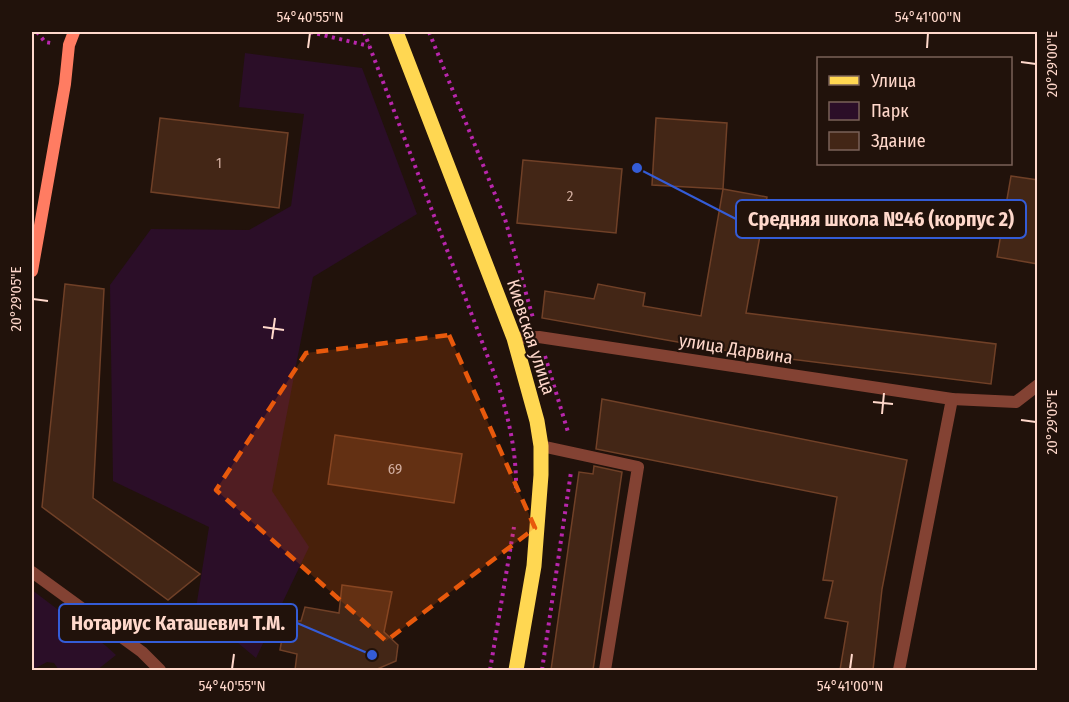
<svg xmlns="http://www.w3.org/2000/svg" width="1069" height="702" font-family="'Fira Sans Condensed',sans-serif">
<rect width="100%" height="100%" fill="#21120b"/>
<!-- green -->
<g fill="#2b0e28">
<path d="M245,53L362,68L417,214L313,277L272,491L309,547L256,658L196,608L209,527L113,481L110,285L151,229L249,230L291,206L304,114L239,107Z"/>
<path d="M32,590L106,646L116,655L97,670H59L54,663L47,662L32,670Z"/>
</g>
<!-- building -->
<g fill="#432616" stroke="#704027" stroke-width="1.5">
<path d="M160,118L288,133L279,208L151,192Z"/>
<path d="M656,118L727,123L723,189L652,185Z"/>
<path d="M523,160L622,169L616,233L517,223Z"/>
<path d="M1011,176L1038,180V264L997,257Z"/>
<path d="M723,189L767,197L746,313L996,344L991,384L734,352L542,318L545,291L594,299L598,284L645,293L643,306L701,316Z"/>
<path d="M65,284L104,289L93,498L200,574L168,600L42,507Z"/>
<path d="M602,399L907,460L882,589L873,670H840L848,622L825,618L833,581L823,580L837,497L596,449Z"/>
<path d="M335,435L462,454L454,503L328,484Z"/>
<path d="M594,466L622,472L593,670H551L579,472L593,474Z"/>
<path d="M342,585L392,592L384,632L398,645L396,661L375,670H295L297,654L280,650L285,621H301L305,607L339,613Z"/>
</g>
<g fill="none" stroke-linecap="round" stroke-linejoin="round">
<!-- path -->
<g stroke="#b826ac" stroke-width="4" stroke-dasharray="3 4.5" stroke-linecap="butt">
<path d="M37,32L45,42L51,43"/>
<path d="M310,32L369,46"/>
<path d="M364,32L497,381C509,419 517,453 516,493"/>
<path d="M429,32L505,219L533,318"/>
<path d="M545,356L568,432"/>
<path d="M490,670L514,527"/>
<path d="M542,670L571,472"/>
</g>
<!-- lane -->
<path stroke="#834233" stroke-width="12" d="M541,446L638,467L605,670"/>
<!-- street -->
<g stroke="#834233" stroke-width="12">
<path d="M514,338L539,337L952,399L1016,402L1038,385"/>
<path d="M32,572L142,652L160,670"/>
<path d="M899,670L952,399"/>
</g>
<!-- secondary -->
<path stroke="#ff7c62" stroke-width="12" d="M32,271L65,84L69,45L74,32"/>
<!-- primary -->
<path stroke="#ffd752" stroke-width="15" d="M396,32L514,338L537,421L541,446V475L534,566L516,670"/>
</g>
<!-- marked area -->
<path fill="#e8590c" fill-opacity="0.2" stroke="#e8590c" stroke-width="4.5" stroke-dasharray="12 8" stroke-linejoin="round" d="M449,335L535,528L386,641L216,490L306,353Z"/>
<!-- ticks -->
<path fill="none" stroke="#ffd8cb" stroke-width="2" d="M308,48L310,33M927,48L928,33M1021,62L1036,64M33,299L48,301M263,327L284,330M272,339L275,318M873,402L893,404M882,414L884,393M1021,420L1036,422M232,669L234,654M850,669L852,654"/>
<g text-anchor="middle" stroke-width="4.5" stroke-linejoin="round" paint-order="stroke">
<!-- number labels -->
<g font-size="15" fill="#d0ac9e">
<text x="219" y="168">1</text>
<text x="570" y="201">2</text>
<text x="395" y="474">69</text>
</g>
<!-- street labels -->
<g font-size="18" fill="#ffd8cb" stroke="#21120b">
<text transform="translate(531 337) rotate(72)" y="6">Киевская улица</text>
<text transform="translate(736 349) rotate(9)" y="6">улица Дарвина</text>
</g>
</g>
<!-- callouts -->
<path fill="none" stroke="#345cd7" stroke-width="2" d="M637 168L736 219M372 655L297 623"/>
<g fill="#345cd7" stroke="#21120b" stroke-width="2">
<circle cx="637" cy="168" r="6"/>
<circle cx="372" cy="655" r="6"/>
</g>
<g fill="#21120b" stroke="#345cd7" stroke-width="2">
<rect x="736" y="200" width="290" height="38" rx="6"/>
<rect x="59" y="604" width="238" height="38" rx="6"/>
</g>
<g font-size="20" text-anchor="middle" font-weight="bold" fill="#ffd8cb">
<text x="881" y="226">Средняя школа №46 (корпус 2)</text>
<text x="178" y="630">Нотариус Каташевич Т.М.</text>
</g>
<!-- border -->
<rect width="1069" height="702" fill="none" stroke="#21120b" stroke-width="66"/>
<!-- legend -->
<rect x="817" y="57" width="195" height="108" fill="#21120b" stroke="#7a6158" stroke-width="1.5"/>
<rect x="829" y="76" width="30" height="9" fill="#ffd752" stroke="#7a6158" stroke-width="1.5"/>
<text x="871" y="87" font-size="18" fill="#ffd8cb">Улица</text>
<rect x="829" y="102" width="30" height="18" fill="#2b0e28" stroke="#7a6158" stroke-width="1.5"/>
<text x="871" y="117" font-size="18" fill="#ffd8cb">Парк</text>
<rect x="829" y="132" width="30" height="18" fill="#432616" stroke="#7a6158" stroke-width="1.5"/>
<text x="871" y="147" font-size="18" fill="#ffd8cb">Здание</text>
<rect x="33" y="33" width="1003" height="636" fill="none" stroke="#ffd8cb" stroke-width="2"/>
<g font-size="15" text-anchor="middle" fill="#ffd8cb">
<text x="310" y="22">54°40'55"N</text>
<text x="928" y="22">54°41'00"N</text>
<text transform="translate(1052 64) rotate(-90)" y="5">20°29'00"E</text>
<text transform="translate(16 299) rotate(-90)" y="5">20°29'05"E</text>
<text transform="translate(1052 422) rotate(-90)" y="5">20°29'05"E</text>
<text x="232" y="691">54°40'55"N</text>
<text x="850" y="691">54°41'00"N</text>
</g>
</svg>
